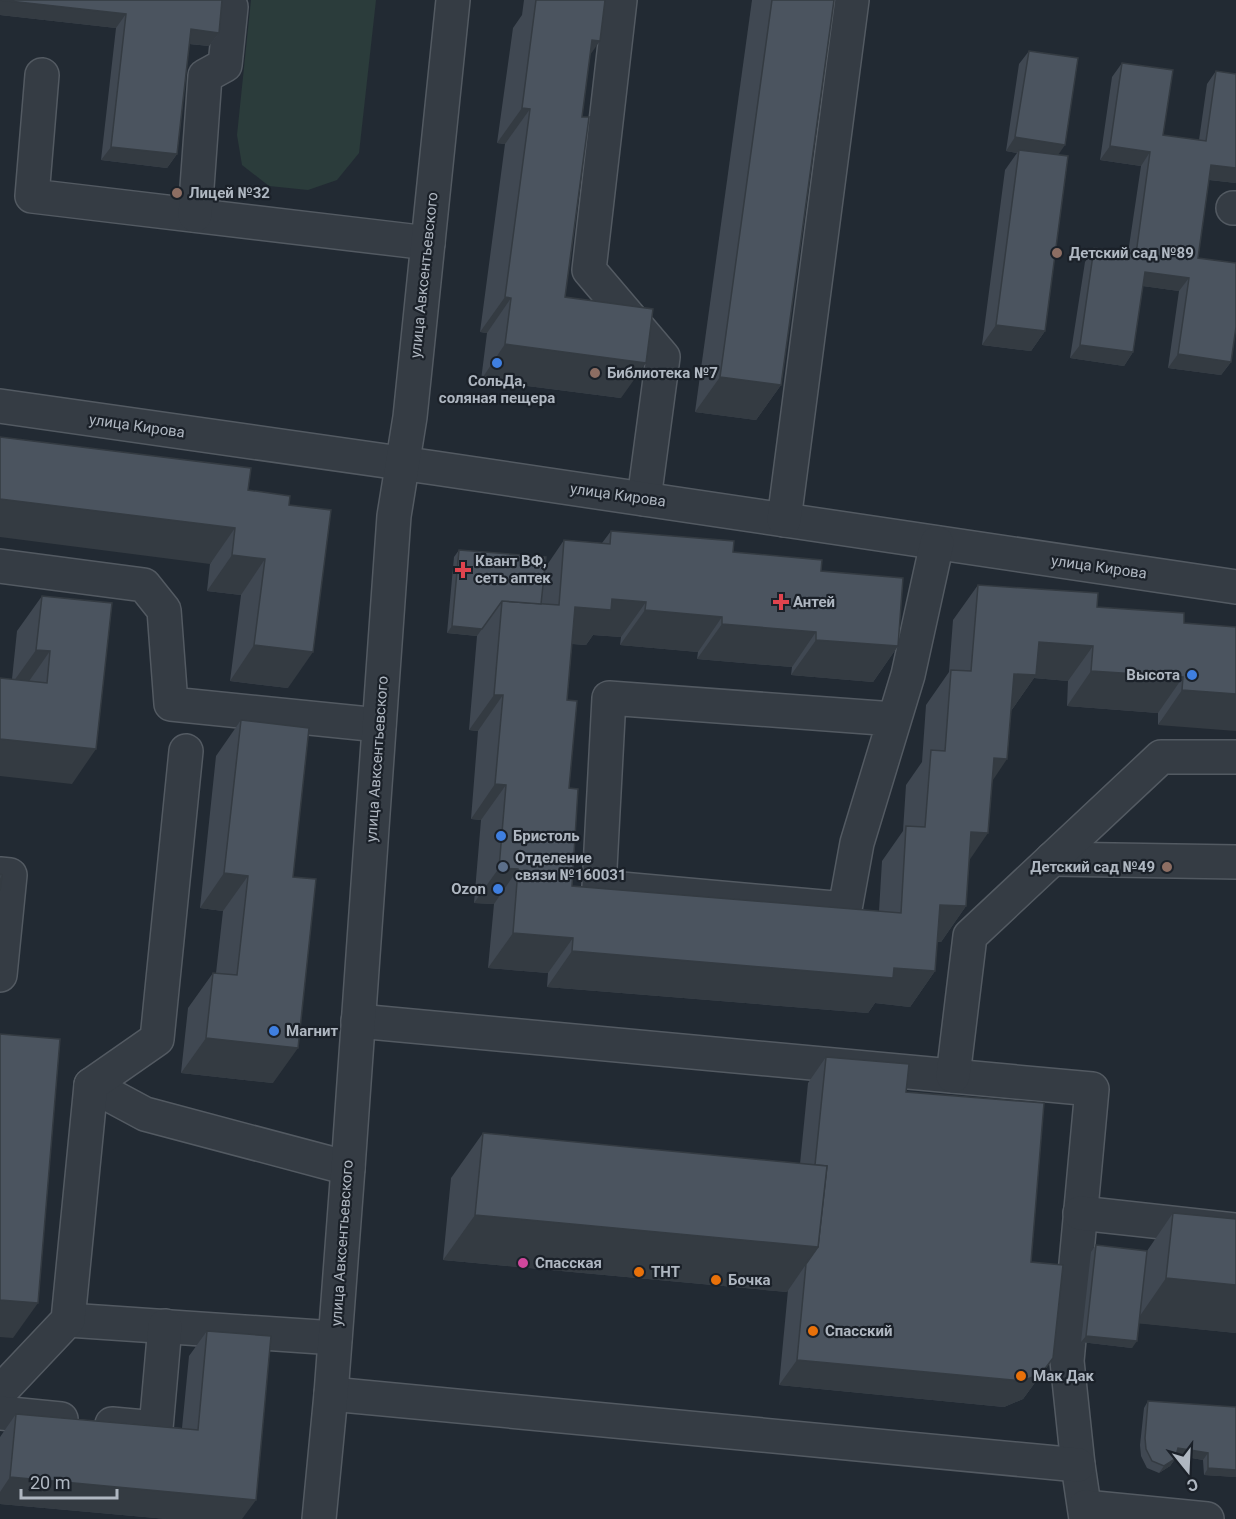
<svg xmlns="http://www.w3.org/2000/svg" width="1236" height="1519" font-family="Roboto,sans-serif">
<rect width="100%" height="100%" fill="#222a33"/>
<!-- green -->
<path fill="#2b3c3b" d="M251,0H376L359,153L337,180L308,190L269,186L242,165L237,135Z"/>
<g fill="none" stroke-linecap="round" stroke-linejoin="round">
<!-- minor casing -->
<g stroke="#535a62" stroke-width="36">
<g id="minor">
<path d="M620,0L589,270L663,357L644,499"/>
<path d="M42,75L32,196L428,243"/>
<path d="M1233,208H1236"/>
<path d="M195,215L205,76L225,65L231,7L224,0"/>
<path d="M0,406L435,468L1236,587"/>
<path d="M784,520L852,0"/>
<path d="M0,566L144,585L164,610L171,704L379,725"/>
<path d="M894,719L609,698L599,887L845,909L857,843L908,675L937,543"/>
<path d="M1052,859L1236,862"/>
<path d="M0,874L10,875L0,975"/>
<path d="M358,1021L1092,1089L1067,1361L1078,1465L1086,1519"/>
<path d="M953,1076L970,936L1161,757H1236"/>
<path d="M91,1085L145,1114L348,1168"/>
<path d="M1080,1213L1236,1230"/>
<path d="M68,1320L335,1338"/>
<path d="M0,1392L68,1320L91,1085L157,1039L186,751"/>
<path d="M331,1394L1078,1465"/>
<path d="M0,1413L61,1419"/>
<path d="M112,1424L156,1428L165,1326"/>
<path d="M1085,1507L1207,1519"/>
<path d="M319,1519L331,1394L348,1168L394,516L410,417L453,0"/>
</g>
</g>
<!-- minor -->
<use href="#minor" stroke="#353c44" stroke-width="33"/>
</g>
<!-- wall -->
<g fill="#404852">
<path d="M222,0L219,33L209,46L189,44L177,154L167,168L101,160L116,28L0,15Z"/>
<path d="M524,0H605L590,54L582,117L565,297L621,398L481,380L487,333L480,332L505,144L497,143L513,28L522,15Z"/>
<path d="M752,0H834L781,385L756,420L695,412Z"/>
<path d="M1029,51L1058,155L1045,331L1031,351L982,345L1005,170L1017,153L1006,151L1019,64Z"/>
<path d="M1122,63L1163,135L1199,140L1207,84L1216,71L1236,74V183L1209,180L1198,258L1231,362L1221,375L1168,368L1179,291L1143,286L1133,352L1124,366L1070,358L1085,262L1094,248L1128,253L1141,166L1100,160L1112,77Z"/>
<path d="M248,490L289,505L288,688L230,681L241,595L207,591L210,564Z"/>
<path d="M611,531L733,552L821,571L898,646L873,682L791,675L792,667L697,659L698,652L620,645L621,637L593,635L586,645L572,644L567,700L572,886L879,911L882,861L903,831L906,785L922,762L926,705L949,672L953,620L978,585L1184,623L1236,627L1158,725V713L1067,706L1068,681L1034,678L1011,711L969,861L966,906L941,942H937L935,971L910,1007L875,1003L868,1013L547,987L548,973L488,968L494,904L474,903L481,820L471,819L478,731L469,730L477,636L447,633L454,557L459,550L545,568L564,540L602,543Z"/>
<path d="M42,596L72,784L12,679L17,631Z"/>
<path d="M241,720L293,877L273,1083L181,1073L188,1008L213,973H216L223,911L200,908L216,756Z"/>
<path d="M826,1057L906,1092L1031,1262L1053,1358L1023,1399L1004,1407L779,1385L788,1290L787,1292L443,1260L451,1178L483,1133L800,1164L808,1083Z"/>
<path d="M1173,1213L1236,1333L1139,1323L1132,1348L1081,1342L1091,1252L1096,1245L1147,1251Z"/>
<path d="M207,1331L242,1519H167L0,1504V1437L16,1414L182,1428L189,1356Z"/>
<path d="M1148,1401L1236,1407V1477L1204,1475L1203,1460L1176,1455L1175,1459L1170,1466L1159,1473L1147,1468L1141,1456L1140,1445L1144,1408Z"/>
</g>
<!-- shaded-wall -->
<g fill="#343b42">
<path d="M0,0L126,14L116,28L0,15Z"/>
<path d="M191,29L219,33L209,46L181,43Z"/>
<path d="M592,40L600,41L575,76Z"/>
<path d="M522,108L530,109L505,144L497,143Z"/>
<path d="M1015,137L1065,145L1056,158L1019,150L1017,153L1006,151Z"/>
<path d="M1110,146L1150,152L1141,166L1100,160Z"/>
<path d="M111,147L177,154L167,168L101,160Z"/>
<path d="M1211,165L1236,168V183L1202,179Z"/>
<path d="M1145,272L1189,278L1179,291L1135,285Z"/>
<path d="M505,297L511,298L487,333L480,332Z"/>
<path d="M996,325L1045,331L1031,351L982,345Z"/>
<path d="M505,344L646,363L621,398L481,380Z"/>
<path d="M1080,345L1133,352L1124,366L1070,358Z"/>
<path d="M1178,354L1231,362L1221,375L1168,368Z"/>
<path d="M720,377L781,385L756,420L695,412Z"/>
<path d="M0,499L235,528L210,564L0,537Z"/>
<path d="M232,555L265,559L241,595L207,591Z"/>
<path d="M612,599L646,602L621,637L593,635L586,645L550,642L575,607Z"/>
<path d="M645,610L722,617L698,652L620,645Z"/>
<path d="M722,624L816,632L792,667L697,659Z"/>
<path d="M452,626L482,629L477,636L447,633Z"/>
<path d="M816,640L898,646L873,682L791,675Z"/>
<path d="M1039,642L1093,646L1068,681L1034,678L1011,711L1014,674Z"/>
<path d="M254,645L313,652L288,688L230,681Z"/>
<path d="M36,650L50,651L25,687L11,685Z"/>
<path d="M1091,671L1183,677L1158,713L1067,706Z"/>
<path d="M1182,690L1236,694V731L1158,725Z"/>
<path d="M494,695H503L478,731L469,730Z"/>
<path d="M0,739L96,749L72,784L0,776Z"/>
<path d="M994,758L1007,759L983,795Z"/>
<path d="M495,784L506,785L481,820L471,819Z"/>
<path d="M971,832L988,833L964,868Z"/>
<path d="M499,868L518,869L494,904L474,903Z"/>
<path d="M224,873L248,876L223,911L200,908Z"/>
<path d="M940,905L966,906L941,942L916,940Z"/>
<path d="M513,933L573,938L548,973L488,968Z"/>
<path d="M572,951L894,968L935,971L910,1007L875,1003L868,1013L547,987Z"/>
<path d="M206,1038L298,1048L273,1083L181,1073Z"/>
<path d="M475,1215L818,1247L787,1292L443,1260Z"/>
<path d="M1166,1278L1236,1285V1333L1135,1323Z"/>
<path d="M0,1300L38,1303L13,1338L0,1337Z"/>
<path d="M1086,1336L1137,1341L1132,1348L1081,1342Z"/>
<path d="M1053,1358L1023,1399L1004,1407L779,1385L797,1360Z"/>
<path d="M1178,1448L1208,1453L1203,1460L1173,1455Z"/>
<path d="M1175,1459L1170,1466L1159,1473L1164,1466Z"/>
<path d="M1208,1468L1236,1470V1477L1204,1475Z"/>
<path d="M10,1477L256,1500L242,1519H167L0,1504V1492Z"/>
</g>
<!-- building -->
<g fill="#4b545f" stroke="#343b42" stroke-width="1.5">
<path d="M0,0H222L219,33L191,29L177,154L111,147L126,14Z"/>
<path d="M536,0H605L600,41L592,40L582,117H589L565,297L653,309L646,363L505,344L511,298L505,297L530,109L522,108Z"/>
<path d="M772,0H834L781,385L720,377Z"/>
<path d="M1029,51L1078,58L1065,145L1015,137Z"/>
<path d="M1122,63L1173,70L1163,135L1206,141L1216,71L1236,74V168L1211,165L1198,258L1236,263V327L1231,362L1178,354L1189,278L1145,272L1133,352L1080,345L1094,248L1136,254L1150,152L1110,146Z"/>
<path d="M1019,150L1068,156L1045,331L996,325Z"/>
<path d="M0,437L251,468L248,490L290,496L289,505L331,510L313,652L254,645L265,559L232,555L235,528L0,499Z"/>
<path d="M611,531L734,541L733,552L822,560L821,571L903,578L898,646L816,640V632L722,624V617L645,610L646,602L612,599L611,610L575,607L567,700L577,701L569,788L578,789L572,886L901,913L906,826L925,827L931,750L945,751L951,670L971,671L978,585L1098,593L1097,607L1184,613V623L1236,627V694L1182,690L1183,677L1091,671L1093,646L1039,642L1036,675L1014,674L1007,759L994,758L988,833L971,832L966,906L940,905L935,971L894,968L893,978L572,951L573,938L513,933L518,869L499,868L506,785L495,784L503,695H494L502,601L559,605L564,540L610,544Z"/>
<path d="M459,550L546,557L541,604L502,601L482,629L452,626Z"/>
<path d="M42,596L112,603L96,749L0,739V678L47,683L50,651L36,650Z"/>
<path d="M241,720L309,728L293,877L316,879L298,1048L206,1038L213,973L237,975L248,876L224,873Z"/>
<path d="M0,874L2,875L0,891Z"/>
<path d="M0,1034L60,1039L38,1303L0,1300Z"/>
<path d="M826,1057L909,1064L906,1092L1044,1103L1031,1262L1063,1265L1053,1358L1041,1374L1022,1381L797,1360L806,1264L818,1247L827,1166L815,1165Z"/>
<path d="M483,1133L827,1166L818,1247L475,1215Z"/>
<path d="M1173,1213L1236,1219V1285L1166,1278Z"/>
<path d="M1096,1245L1147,1251L1137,1341L1086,1336Z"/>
<path d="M207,1331L271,1336L256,1500L10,1477L16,1414L198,1430Z"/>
<path d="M1148,1401L1236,1407V1470L1208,1468V1453L1178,1448L1175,1459L1164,1466L1152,1461L1146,1449L1145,1438Z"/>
</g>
<!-- markers -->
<g fill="#8d6e63" stroke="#1b2129" stroke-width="2">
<circle cx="177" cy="193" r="6"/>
<circle cx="1057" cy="253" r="6"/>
<circle cx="595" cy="373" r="6"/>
<circle cx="1167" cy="867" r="6"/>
</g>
<g fill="#3f7fe0" stroke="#1b2129" stroke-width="2">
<circle cx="497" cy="363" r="6"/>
<circle cx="1192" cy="675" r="6"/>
<circle cx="501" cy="836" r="6"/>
<circle cx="498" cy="889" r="6"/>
<circle cx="274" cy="1031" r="6"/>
</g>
<g fill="#e0444e" stroke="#1b2129" stroke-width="2">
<path d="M460 561h6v6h6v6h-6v6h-6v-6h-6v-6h6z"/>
<path d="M778 593h6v6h6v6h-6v6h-6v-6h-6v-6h6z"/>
</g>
<circle fill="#5c6f8a" stroke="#1b2129" stroke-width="2" cx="503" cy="867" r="6"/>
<circle fill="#d1479c" stroke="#1b2129" stroke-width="2" cx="523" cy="1263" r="6"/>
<g fill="#e8710a" stroke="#1b2129" stroke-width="2">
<circle cx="639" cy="1272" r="6"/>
<circle cx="716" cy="1280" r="6"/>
<circle cx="813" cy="1331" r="6"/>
<circle cx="1021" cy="1376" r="6"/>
</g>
<g text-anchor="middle" stroke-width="4.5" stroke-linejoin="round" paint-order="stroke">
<!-- poi labels -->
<g font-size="15" font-weight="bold" fill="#afb7c1" stroke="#1b2129" text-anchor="start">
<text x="189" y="198">Лицей №32</text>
<text x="1069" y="258">Детский сад №89</text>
<text x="607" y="378">Библиотека №7</text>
<text x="497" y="386" text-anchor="middle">СольДа,<tspan x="497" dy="17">соляная пещера</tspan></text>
<text x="475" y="566">Квант ВФ,<tspan x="475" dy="17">сеть аптек</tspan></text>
<text x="793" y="607">Антей</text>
<text x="1180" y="680" text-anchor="end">Высота</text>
<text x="513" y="841">Бристоль</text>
<text x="515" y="863">Отделение<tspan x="515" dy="17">связи №160031</tspan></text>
<text x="1155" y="872" text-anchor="end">Детский сад №49</text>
<text x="486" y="894" text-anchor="end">Ozon</text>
<text x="286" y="1036">Магнит</text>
<text x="535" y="1268">Спасская</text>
<text x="651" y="1277">ТНТ</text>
<text x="728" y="1285">Бочка</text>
<text x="825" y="1336">Спасский</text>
<text x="1033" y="1381">Мак Дак</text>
</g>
<!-- street labels -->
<g font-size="15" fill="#afb7c1" stroke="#1b2129">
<text transform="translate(424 275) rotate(-84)" y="5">улица Авксентьевского</text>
<text transform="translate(137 426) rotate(8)" y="5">улица Кирова</text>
<text transform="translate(618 495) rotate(8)" y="5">улица Кирова</text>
<text transform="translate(1099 567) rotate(8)" y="5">улица Кирова</text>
<text transform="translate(377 759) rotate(-86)" y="5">улица Авксентьевского</text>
<text transform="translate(342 1243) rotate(-86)" y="5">улица Авксентьевского</text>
</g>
</g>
<!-- north arrow -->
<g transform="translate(1188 1471) rotate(162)" stroke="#1b2129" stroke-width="4.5" paint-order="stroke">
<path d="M0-4.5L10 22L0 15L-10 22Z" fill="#afb7c1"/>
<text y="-9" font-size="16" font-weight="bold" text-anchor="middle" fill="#afb7c1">С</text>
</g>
<!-- scale -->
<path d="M21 1489v9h96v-9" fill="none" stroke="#afb7c1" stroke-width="3"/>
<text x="30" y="1489" font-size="18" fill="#afb7c1" stroke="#1b2129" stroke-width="4.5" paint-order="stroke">20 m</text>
</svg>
